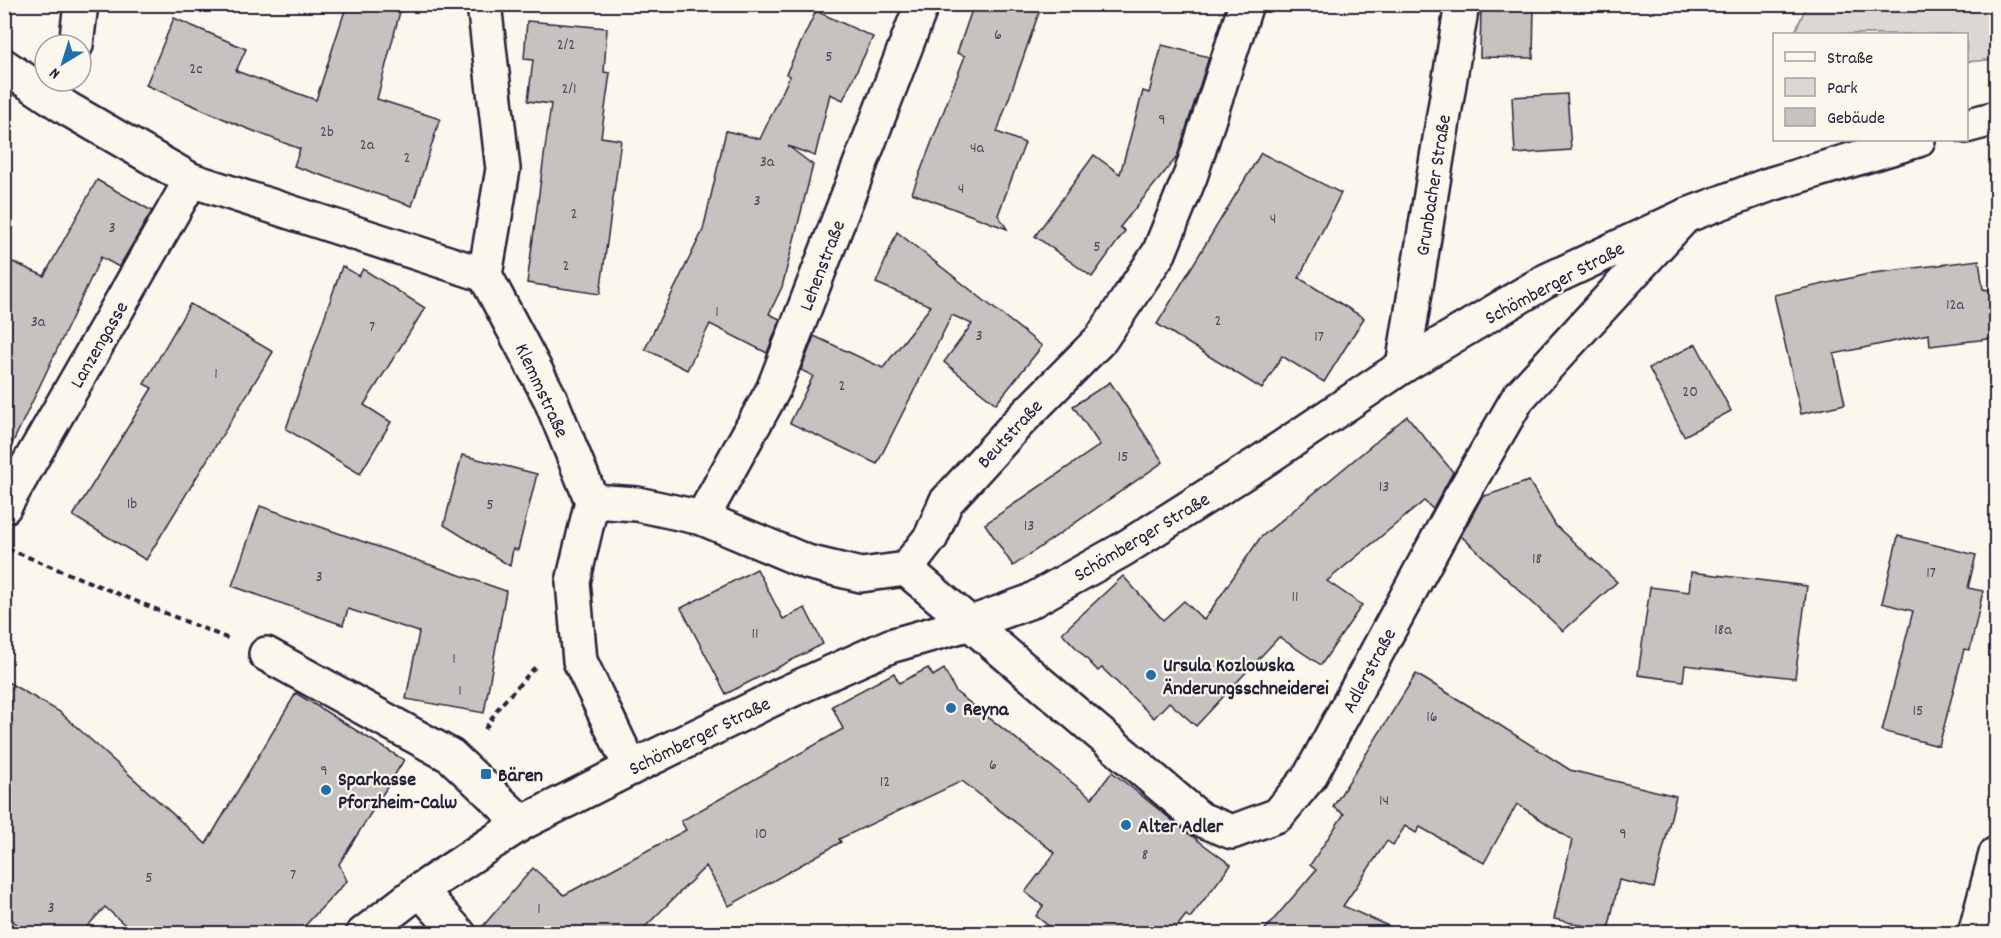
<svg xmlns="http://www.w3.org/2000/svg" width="2001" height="938" font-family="Dekko,sans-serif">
<rect width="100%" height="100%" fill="#fbf7ec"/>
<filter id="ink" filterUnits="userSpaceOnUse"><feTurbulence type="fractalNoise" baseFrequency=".0167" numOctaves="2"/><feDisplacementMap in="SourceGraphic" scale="12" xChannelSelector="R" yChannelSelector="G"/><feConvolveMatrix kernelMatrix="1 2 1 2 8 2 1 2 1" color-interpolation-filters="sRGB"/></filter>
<g filter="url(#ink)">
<!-- green -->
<path fill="#dbd8d3" stroke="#7e7d87" stroke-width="1.5" d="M1807,5H1996V59L1967,62L1966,34H1794Z"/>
<!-- building -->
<g fill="#c6c2c0" stroke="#22223b" stroke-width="1.5">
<path d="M347,4H402L377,99L440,119L412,206L294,166L300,149L238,125L146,85L174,18L246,49L236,71L316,100Z"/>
<path d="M974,4H1042L997,132L1025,143L998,215L1007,229L912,193L965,56L957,53Z"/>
<path d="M1481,4H1534L1533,58L1480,57Z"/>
<path d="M816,11L873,37L843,100L830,94L815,156L788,146L813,165L782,287L769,314L780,319L767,353L710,324L687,370L645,349L703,230L726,131L760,139L790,76L786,74Z"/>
<path d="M527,21L607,28L604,72L610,73L601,137L621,140L600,294L527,283L551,104L528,101L533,60L524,59Z"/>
<path d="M1162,45L1209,57L1177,157L1120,227L1125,231L1092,277L1035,236L1094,155L1120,174L1143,91L1149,93Z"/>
<path d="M1567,94L1571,150L1515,154L1512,97Z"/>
<path d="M1261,153L1341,193L1299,278L1364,318L1324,382L1282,356L1262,389L1157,324Z"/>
<path d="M97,180L152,211L119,267L101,257L4,461V258L44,276Z"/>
<path d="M897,232L1042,346L996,404L944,362L972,324L952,315L877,464L790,423L813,376L801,370L814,336L883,368L931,306L876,283Z"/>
<path d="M1979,260L1983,289L1996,291V338L1930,346L1929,334L1834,354L1845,404L1801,414L1774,295L1873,273Z"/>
<path d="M342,266L359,276L363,269L425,308L364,405L391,422L360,474L286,429Z"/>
<path d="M190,304L273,352L146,560L73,516L152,388L144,384Z"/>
<path d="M1696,344L1731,411L1684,436L1649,368Z"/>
<path d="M1110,382L1163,462L1013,566L985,524L1100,445L1073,406Z"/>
<path d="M1407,416L1453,472L1433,509L1424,501L1327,581L1362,605L1321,665L1279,637L1196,726L1169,702L1154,718L1102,668L1098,671L1062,633L1123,576L1163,620L1184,601L1204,620L1260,538Z"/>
<path d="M462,455L537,474L518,550L513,549L510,566L444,525Z"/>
<path d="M1529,481L1556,526L1617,582L1563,631L1461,536L1482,497Z"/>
<path d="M260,506L506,591L484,713L406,699L419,632L348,609L343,625L232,586Z"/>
<path d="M1898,536L1976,555L1968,588L1983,591L1970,650L1964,649L1939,746L1882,731L1913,611L1882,603Z"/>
<path d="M757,569L783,619L805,608L823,644L726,694L681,608Z"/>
<path d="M1691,572L1807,586L1795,678L1685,665L1683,681L1638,675L1650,587L1689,592Z"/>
<path d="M928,668L933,676L944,669L956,692L1092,798L1112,772L1188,833L1231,865L1190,918L1186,915L1172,933H1058L1036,916L1043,906L1025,892L1055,853L962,781L839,839L841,842L729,906L706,866L639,933H477L533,868L564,895L686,830L681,821L843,729L832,706L894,673L899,683Z"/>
<path d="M1416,674L1476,710L1570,770L1676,796L1654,888L1619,880L1608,931L1554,919L1572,840L1517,804L1484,863L1420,827L1416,833L1405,826L1393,845L1387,841L1343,906L1404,933H1262L1316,870L1310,865L1344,814L1333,807Z"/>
<path d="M4,680L60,712L206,844L296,693L404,760L339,864L347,881L298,933H134L105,907L81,933H27L4,913Z"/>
</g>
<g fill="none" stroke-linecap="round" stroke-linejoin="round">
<!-- minor casing -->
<g stroke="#22223b" stroke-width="38">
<g id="minor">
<path d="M484,4L503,169L485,275L550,398L592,501L573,582L580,661L631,768"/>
<path d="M76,45L81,4"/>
<path d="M4,66L68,109L191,180L485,275"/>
<path d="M1403,366L1462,4"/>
<path d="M592,501L637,504L702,518L807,562L861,575L906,569L931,537L946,502L1017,424L1101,339L1159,253L1191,174L1246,4"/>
<path d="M4,507L191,180"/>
<path d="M702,518L773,390L922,4"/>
<path d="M906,569L1200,819L1232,832L1278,815L1310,776L1459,500L1518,398L1685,216"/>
<path d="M266,654L451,756L522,823"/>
<path d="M420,890L459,934"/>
<path d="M1975,934L1996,854"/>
</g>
</g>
<!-- major casing -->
<g stroke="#22223b" stroke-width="38">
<g id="major">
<path d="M1966,126L1996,118"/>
<path d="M363,934L420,890L522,823L631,768L783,694L890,646L971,623L1029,602L1122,550L1259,463L1403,366L1546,281L1685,216L1768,185L1918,140"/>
</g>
</g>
<!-- path -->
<g stroke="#22223b" stroke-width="4" stroke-dasharray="6 4.5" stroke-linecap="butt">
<path d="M8,549L229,639"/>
<path d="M485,729L499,707L537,665"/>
</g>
<!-- minor -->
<use href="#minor" stroke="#fbf7ec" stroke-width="33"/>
<!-- major -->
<use href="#major" stroke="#fbf7ec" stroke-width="33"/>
</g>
</g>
<!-- markers -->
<g fill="#1f6fb2" stroke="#fbf7ec" stroke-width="2">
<circle cx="1151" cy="675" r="6"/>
<circle cx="951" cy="708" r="6"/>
<rect x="480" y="768" width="12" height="12" rx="3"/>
<circle cx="326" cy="790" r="6"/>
<circle cx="1126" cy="825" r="6"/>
</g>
<g text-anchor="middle" stroke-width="4.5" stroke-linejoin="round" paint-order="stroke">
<!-- number labels -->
<g font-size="16" fill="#4b4a5c">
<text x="998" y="39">6</text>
<text x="566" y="49">2/2</text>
<text x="829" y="61">5</text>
<text x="196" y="73">2c</text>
<text x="569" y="93">2/1</text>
<text x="1162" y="124">9</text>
<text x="327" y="136">2b</text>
<text x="367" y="149">2a</text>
<text x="977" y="152">4a</text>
<text x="407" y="162">2</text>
<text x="767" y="166">3a</text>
<text x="961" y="193">4</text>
<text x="757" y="205">3</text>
<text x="574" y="218">2</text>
<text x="1273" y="223">4</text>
<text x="112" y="232">3</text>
<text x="1097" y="251">5</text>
<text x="566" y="270">2</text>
<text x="1955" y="309">12a</text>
<text x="717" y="316">1</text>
<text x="1218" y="325">2</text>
<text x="38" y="326">3a</text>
<text x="372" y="331">7</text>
<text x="979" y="340">3</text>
<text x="1319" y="341">17</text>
<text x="216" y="378">1</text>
<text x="842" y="390">2</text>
<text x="1690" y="396">20</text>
<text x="1123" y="461">15</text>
<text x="1384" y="491">13</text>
<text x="132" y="508">1b</text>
<text x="490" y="509">5</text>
<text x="1029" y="530">13</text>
<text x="1537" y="563">18</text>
<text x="1931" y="577">17</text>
<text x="319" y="581">3</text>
<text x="1295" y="601">11</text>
<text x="1723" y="634">18a</text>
<text x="755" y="638">11</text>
<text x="454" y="663">1</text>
<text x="460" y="695">1</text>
<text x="1918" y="715">15</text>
<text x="1432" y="721">16</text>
<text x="993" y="769">6</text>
<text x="324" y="775">9</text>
<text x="885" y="786">12</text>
<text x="1384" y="805">14</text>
<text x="761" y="838">10</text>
<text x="1623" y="838">9</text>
<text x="1145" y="859">8</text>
<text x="293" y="879">7</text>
<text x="149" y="882">5</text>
<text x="51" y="912">3</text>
<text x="539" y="913">1</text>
</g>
<!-- street labels -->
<g font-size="20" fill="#22223b" stroke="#fbf7ec">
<text transform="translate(1432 185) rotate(-81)" y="7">Grunbacher Straße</text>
<text transform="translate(821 265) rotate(-69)" y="7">Lehenstraße</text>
<text transform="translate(1554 282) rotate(-28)" y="7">Schömberger Straße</text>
<text transform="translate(98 344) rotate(-60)" y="7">Lanzengasse</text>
<text transform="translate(543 390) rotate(65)" y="7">Klemmstraße</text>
<text transform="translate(1009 433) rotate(-47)" y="7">Beutstraße</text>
<text transform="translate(1141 536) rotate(-31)" y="7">Schömberger Straße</text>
<text transform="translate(1368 670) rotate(-62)" y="7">Adlerstraße</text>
<text transform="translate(699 735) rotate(-26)" y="7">Schömberger Straße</text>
</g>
<!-- poi labels -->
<g font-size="20" font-weight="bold" fill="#22223b" stroke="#fbf7ec" text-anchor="start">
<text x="1163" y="671">Ursula Kozlowska<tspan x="1163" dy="23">Änderungsschneiderei</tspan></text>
<text x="963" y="715">Reyna</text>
<text x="498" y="781">Bären</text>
<text x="338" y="785">Sparkasse<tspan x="338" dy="23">Pforzheim-Calw</tspan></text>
<text x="1138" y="832">Alter Adler</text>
</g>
</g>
<!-- margin -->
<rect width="2001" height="938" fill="none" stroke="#fbf7ec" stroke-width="24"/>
<rect x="12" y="12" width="1977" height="914" fill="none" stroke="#22223b" stroke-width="2" filter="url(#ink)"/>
<!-- legend -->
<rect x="1773" y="33" width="195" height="108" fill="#fbf7ec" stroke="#a4a2a5" stroke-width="1.5"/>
<rect x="1785" y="52" width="30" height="9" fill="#fbf7ec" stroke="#a4a2a5" stroke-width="1.5"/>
<text x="1827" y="63" font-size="18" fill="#22223b">Straße</text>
<rect x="1785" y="78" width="30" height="18" fill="#dbd8d3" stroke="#a4a2a5" stroke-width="1.5"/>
<text x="1827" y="93" font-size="18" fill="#22223b">Park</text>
<rect x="1785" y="108" width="30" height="18" fill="#c6c2c0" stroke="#a4a2a5" stroke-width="1.5"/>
<text x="1827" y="123" font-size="18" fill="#22223b">Gebäude</text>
<!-- north arrow -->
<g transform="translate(63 63) rotate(218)"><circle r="28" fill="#fbf7ec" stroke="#a4a2a5" stroke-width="1.5"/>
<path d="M0-4.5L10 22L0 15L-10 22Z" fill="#1f6fb2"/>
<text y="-9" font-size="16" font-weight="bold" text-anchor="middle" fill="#22223b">N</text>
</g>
</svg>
